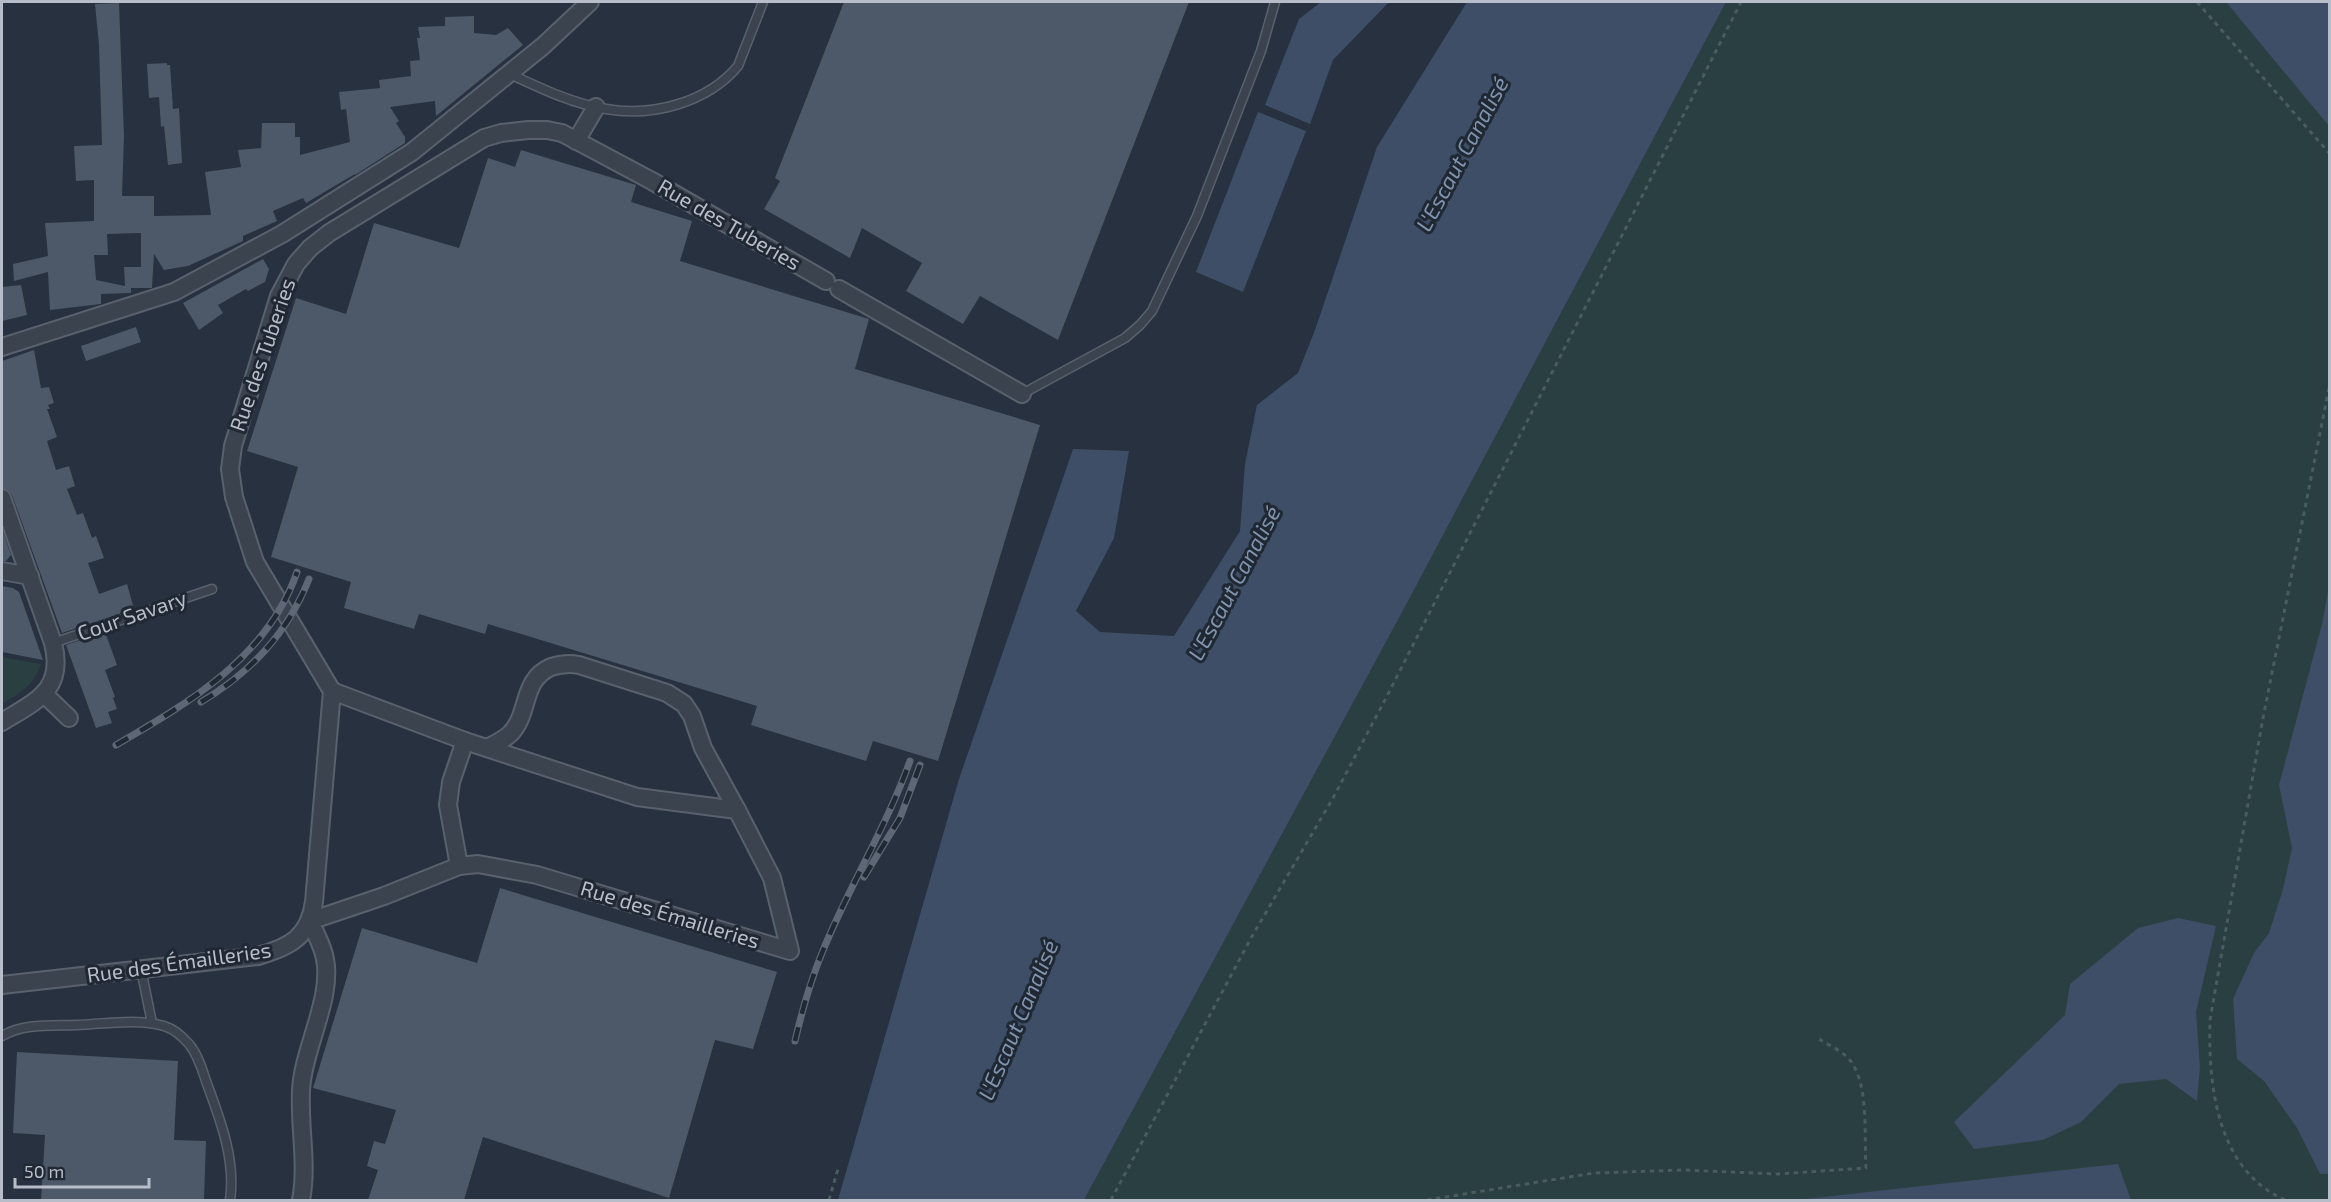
<svg xmlns="http://www.w3.org/2000/svg" width="2331" height="1202" font-family="'Exo 2',sans-serif">
<rect width="100%" height="100%" fill="#27313f"/>
<!-- green -->
<g fill="#2a3f41">
<path d="M1726,2H2329V1200H1084L1407,603Z"/>
<path d="M2,657L41,664C32,688 22,691 2,704Z"/>
</g>
<!-- water -->
<g fill="#3e4e67">
<path d="M1321,2H1389L1333,60L1310,124L1265,105L1299,19Z"/>
<path d="M1467,2H1726L1407,603L1084,1200H838L959,779L1073,449L1129,451L1114,538L1076,611L1100,632L1174,636L1240,531L1245,464L1257,405L1298,373L1315,330L1377,147Z"/>
<path d="M2226,2H2329V126Z"/>
<path d="M1258,112L1306,131L1243,292L1196,272Z"/>
<path d="M2329,586L2330,1174H2320L2297,1128L2264,1081L2237,1059L2233,999L2254,953L2269,933L2283,889L2292,848L2279,785L2322,624Z"/>
<path d="M2178,918L2216,926L2196,1012L2200,1067L2197,1101L2166,1079L2119,1084L2081,1122L2043,1140L1974,1149L1954,1122L2065,1015L2070,984L2138,928Z"/>
<path d="M2118,1164L2131,1200H1796Z"/>
</g>
<!-- building -->
<g fill="#4d5868" fill-rule="evenodd">
<path d="M844,2H1189L1058,340L980,296L963,324L906,291L922,263L862,228L850,258L764,209L780,181L775,178Z"/>
<path d="M119,3L124,136L122,196H154V216L211,215L205,172L241,167L238,150L261,148L262,123H295V137H300V155L350,142L346,109L341,110L339,92L380,88L379,80L411,76L410,61L420,60L417,38H420L418,27L445,26V17L474,16V33L496,35L508,28L523,45L436,116L435,101L390,107L399,121L396,123L405,137V143L355,175V174L306,203L303,198L273,211L277,221L243,236V241L188,266L164,270L154,254L152,288H131V293L101,294V304L50,310L48,272L14,281L13,264L48,256L45,223L94,221V180L76,181L74,146L102,145L99,45L95,4ZM141,233V267H124L125,286L96,280L94,255H108L107,234Z"/>
<path d="M167,63V65H170L173,109L179,108L182,163L168,165L164,126L161,127L159,97L149,98L147,64Z"/>
<path d="M521,150L636,185L631,202L692,221L680,261L869,319L855,369L1040,425L938,761L873,741L866,761L751,725L757,706L488,624L485,634L419,614L414,629L344,608L351,582L271,557L298,467L247,451L296,298L346,314L374,223L459,248L488,158L515,167Z"/>
<path d="M263,259L269,269L265,282L248,291L246,289L218,305L223,313L199,330L183,303Z"/>
<path d="M21,285L27,315L2,321V287Z"/>
<path d="M136,327L141,342L86,361L81,346Z"/>
<path d="M34,350L41,388L49,387L54,403L48,405L50,409H47L57,437L47,441L56,470L69,466L75,486L67,489L77,515L83,513L92,538L96,536L104,558L88,563L99,594L127,584L134,609L62,633L12,495L8,490L2,488V361Z"/>
<path d="M2,528L11,555L6,561H2Z"/>
<path d="M2,586L13,588L19,592L43,660L2,652Z"/>
<path d="M105,632L117,665L105,670L115,697L113,698L117,709L108,712L112,723L96,728L66,645Z"/>
<path d="M500,888L777,972L753,1049L715,1040L669,1198L483,1137L464,1200H368L378,1170L367,1166L374,1141L385,1144L396,1110L313,1088L362,928L477,963Z"/>
<path d="M17,1052L178,1061L174,1140L206,1141L204,1200H41L45,1135L13,1133Z"/>
</g>
<g fill="none" stroke-linecap="round" stroke-linejoin="round">
<!-- lane casing -->
<g stroke="#59616c" stroke-width="11">
<g id="lane">
<path d="M510,74C540,88 573,104 606,109C652,117 707,103 738,66L763,2"/>
<path d="M1022,394L1125,338L1140,325L1152,311L1197,216L1261,51L1275,2"/>
<path d="M53,643L212,589"/>
<path d="M141,969L152,1023"/>
<path d="M2,1036C24,1023 52,1026 77,1025C104,1024 138,1018 164,1026C174,1029 182,1036 189,1044C198,1055 202,1069 206,1081C220,1119 236,1160 230,1200"/>
</g>
</g>
<!-- street casing -->
<g stroke="#59616c" stroke-width="20">
<g id="street">
<path d="M576,141L596,107"/>
<path d="M839,289L1022,394"/>
<path d="M2,347L174,292L282,234L412,152L543,46L590,2"/>
<path d="M2,498L53,643C65,690 36,701 2,722"/>
<path d="M2,571L30,576"/>
<path d="M44,694L69,718"/>
<path d="M487,748C495,744 504,740 511,733C530,713 521,680 551,667C560,664 570,663 579,665L667,693L684,704L692,716L703,748L737,810"/>
<path d="M459,866L448,805L451,782L465,741"/>
<path d="M310,921L384,896L459,866L478,864L537,875L790,951L772,878L737,810L637,797L465,741L332,691"/>
<path d="M2,985L258,956C290,947 309,937 314,902L332,691L255,562L234,497L230,469L233,446L279,296L296,264L310,248L329,233L484,138L501,133L528,130H547L562,133L652,181L826,281"/>
<path d="M301,1200C308,1164 299,1127 301,1090C303,1049 333,998 325,959C323,946 315,933 310,921"/>
</g>
</g>
<!-- path -->
<g stroke="#495c5f" stroke-width="3" stroke-dasharray="4.5 4.5" stroke-linecap="butt">
<path d="M2197,2L2330,154"/>
<path d="M829,1200L838,1169"/>
<path d="M1111,1200L1251,938L1333,798L1387,696L1741,2"/>
<path d="M1427,1200L1594,1173L1683,1170L1778,1174L1866,1168C1864,1138 1869,1088 1852,1063C1845,1052 1830,1046 1819,1039"/>
<path d="M2285,1200C2217,1170 2208,1086 2210,1020L2263,718L2330,383"/>
</g>
<!-- lane -->
<use href="#lane" stroke="#3b434f" stroke-width="8"/>
<!-- street -->
<use href="#street" stroke="#3b434f" stroke-width="16"/>
<!-- rail casing -->
<g stroke="#5d6776" stroke-width="7">
<g id="rail">
<path d="M201,702C251,672 287,634 309,579"/>
<path d="M116,745C190,702 268,657 297,572"/>
<path d="M864,877L900,818L920,765"/>
<path d="M795,1041C802,1011 810,982 822,953C848,888 886,828 910,761"/>
</g>
</g>
<!-- rail -->
<use href="#rail" stroke="#202834" stroke-width="4.5" stroke-dasharray="14" stroke-linecap="butt"/>
</g>
<g text-anchor="middle" stroke-width="6" stroke-linejoin="round" paint-order="stroke">
<!-- street labels -->
<g font-size="21" fill="#b7bec9" stroke="#202834">
<text transform="translate(729 225) rotate(30)" y="7">Rue des Tuberies</text>
<text transform="translate(263 355) rotate(-71)" y="7">Rue des Tuberies</text>
<text transform="translate(132 616) rotate(-19)" y="7">Cour Savary</text>
<text transform="translate(670 915) rotate(17)" y="7">Rue des Émailleries</text>
<text transform="translate(179 963) rotate(-8)" y="7">Rue des Émailleries</text>
</g>
<!-- water labels -->
<g font-size="22" font-style="italic" fill="#8194af" stroke="#202834">
<text transform="translate(1462 154) rotate(-62)" y="8">L'Escaut Canalisé</text>
<text transform="translate(1234 583) rotate(-62)" y="8">L'Escaut Canalisé</text>
<text transform="translate(1018 1020) rotate(-67)" y="8">L'Escaut Canalisé</text>
</g>
</g>
<!-- border -->
<rect width="2331" height="1202" fill="none" stroke="#b7bec9" stroke-width="6"/>
<!-- scale -->
<path d="M15 1178v9h134v-9" fill="none" stroke="#b7bec9" stroke-width="3"/>
<text x="24" y="1178" font-size="18" fill="#b7bec9" stroke="#202834" stroke-width="4.5" paint-order="stroke">50 m</text>
</svg>
